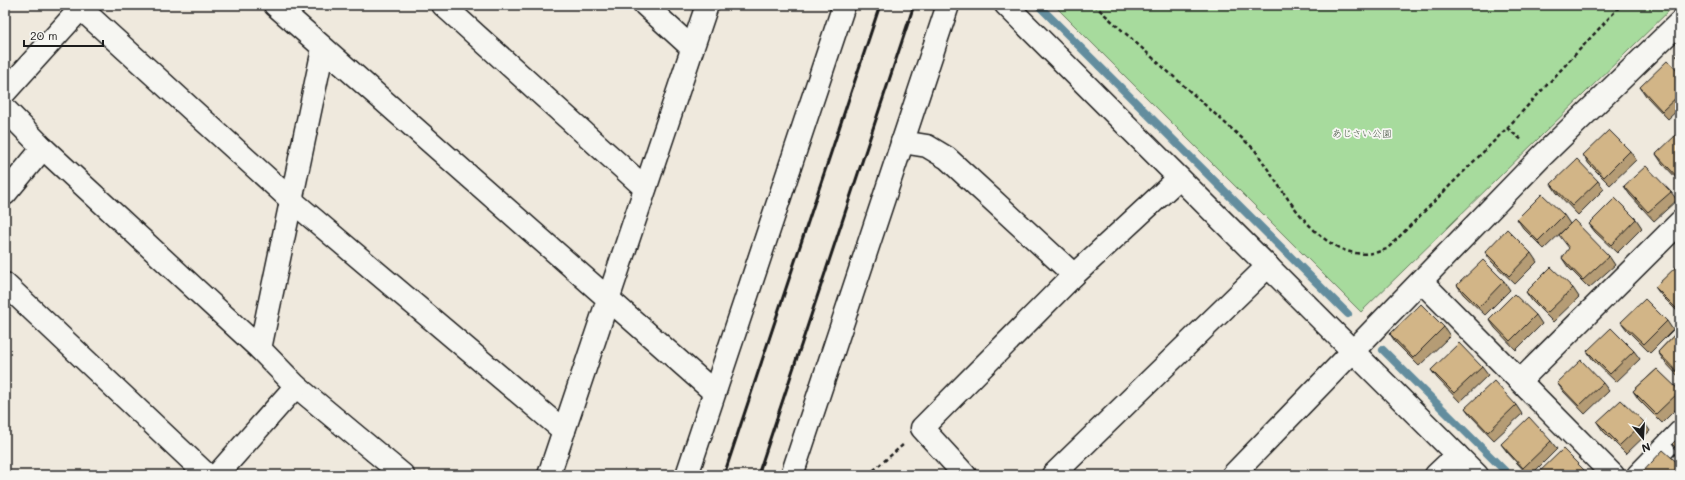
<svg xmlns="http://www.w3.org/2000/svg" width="1685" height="480" font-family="Mali,'Klee One',sans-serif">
<rect width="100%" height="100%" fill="#efe9dd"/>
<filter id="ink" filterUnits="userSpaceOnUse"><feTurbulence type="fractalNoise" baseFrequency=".025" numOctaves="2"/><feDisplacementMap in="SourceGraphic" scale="8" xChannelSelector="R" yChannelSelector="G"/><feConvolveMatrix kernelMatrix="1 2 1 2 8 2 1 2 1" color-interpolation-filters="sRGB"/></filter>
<g filter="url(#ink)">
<!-- green -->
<path fill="#a7db9d" stroke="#627c5c" d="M1054,5H1675L1361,312Z"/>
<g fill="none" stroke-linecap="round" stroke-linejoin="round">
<!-- stream -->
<g stroke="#638d9e" stroke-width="8">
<path d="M1038,5L1348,314"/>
<path d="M1383,350L1509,475"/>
</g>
<!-- street casing -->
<g stroke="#1c1c1c" stroke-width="25">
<g id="street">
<path d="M77,5L291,200L564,431"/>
<path d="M443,5L645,188"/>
<path d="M645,5L692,48"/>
<path d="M1006,5L1477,475"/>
<path d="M5,92L81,8"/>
<path d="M5,109L43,148L260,349"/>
<path d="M902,142L927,146L947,158L1074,275"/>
<path d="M5,194L43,148"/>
<path d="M1422,282L1613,475"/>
<path d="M5,284L207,475"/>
<path d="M1520,381L1680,222"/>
<path d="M296,386L403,475"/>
<path d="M217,475L296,386L260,349L323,49"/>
<path d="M549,475L707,5"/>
<path d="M687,475L844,5"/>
<path d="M965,475L922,428L1074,275L1179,178"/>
<path d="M1053,475L1268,266"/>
<path d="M1233,475L1542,156L1680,22"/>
<path d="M1436,475L1457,455"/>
<path d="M1638,475L1680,432"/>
</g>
</g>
<!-- secondary casing -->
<g stroke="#1c1c1c" stroke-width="25">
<g id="secondary">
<path d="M275,5L714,392"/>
<path d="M792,475L948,5"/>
</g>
</g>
<!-- path -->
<g stroke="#1c1c1c" stroke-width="2.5" stroke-dasharray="4 3" stroke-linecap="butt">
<path d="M1094,5L1254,149C1280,184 1318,262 1372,253C1377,253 1382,250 1387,249L1507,128L1621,5"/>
<path d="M1507,128L1523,141"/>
<path d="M868,475L904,444"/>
</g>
<!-- street -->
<use href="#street" stroke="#f6f6f2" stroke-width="22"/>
<!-- secondary -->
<use href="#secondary" stroke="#f6f6f2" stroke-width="22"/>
<!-- rail -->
<g stroke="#1c1c1c" stroke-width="3">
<path d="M724,475L880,5"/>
<path d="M758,475L914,5"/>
</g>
</g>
<!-- wall -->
<g fill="#b59c74" stroke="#1c1c1c">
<path d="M1680,73V108L1668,119L1646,96L1640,87Z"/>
<path d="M1680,136V182L1662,163L1656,154Z"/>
<path d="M1630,151L1636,160L1610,185L1589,164L1583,155Z"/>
<path d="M1598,181L1604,189L1578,215L1557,193L1551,184Z"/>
<path d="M1624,186L1671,192L1677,200L1654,221L1630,195Z"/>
<path d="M1564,215L1570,224L1544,249L1523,228L1517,219Z"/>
<path d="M1636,219L1642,228L1617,253L1595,232L1589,224Z"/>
<path d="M1485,252L1531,253L1537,262L1515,284L1491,261Z"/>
<path d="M1609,256L1615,265L1589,288L1568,267L1562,258Z"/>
<path d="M1680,265V314L1661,295L1655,287Z"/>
<path d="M1504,281L1510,290L1485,315L1463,294L1457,285Z"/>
<path d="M1573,288L1579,297L1553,322L1532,301L1526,292Z"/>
<path d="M1536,315L1542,324L1516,350L1495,328L1489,319Z"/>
<path d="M1667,321L1673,330L1650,353L1627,330L1621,322Z"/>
<path d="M1444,327L1450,336L1419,366L1396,343L1390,334Z"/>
<path d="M1680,329V378L1664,361L1658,352Z"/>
<path d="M1587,351H1634L1640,359L1616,382L1593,360Z"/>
<path d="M1482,367L1488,375L1460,402L1437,378L1431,370Z"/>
<path d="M1657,369L1680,392V405L1662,423L1639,400L1633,391Z"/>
<path d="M1557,383H1603L1609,391L1585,414L1563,391Z"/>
<path d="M1516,405L1522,414L1494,440L1471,416L1465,408Z"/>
<path d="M1597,422H1644L1650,431L1626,454L1603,431Z"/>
<path d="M1680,436V455L1672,444Z"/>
<path d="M1551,441L1557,449L1531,475H1528L1507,452L1501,444Z"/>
</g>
<!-- building -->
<g fill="#d2b587" stroke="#1c1c1c">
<path d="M1680,52V60L1676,56Z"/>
<path d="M1668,60L1680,73V94L1662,111L1640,87Z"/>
<path d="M1609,130L1630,151L1604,177L1583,155Z"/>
<path d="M1678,133L1680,136V180L1656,154Z"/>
<path d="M1577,159L1598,181L1572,206L1551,184Z"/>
<path d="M1646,166L1671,192L1648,212L1624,186Z"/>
<path d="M1542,194L1564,215L1538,241L1517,219Z"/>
<path d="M1615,198L1636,219L1611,245L1589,224Z"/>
<path d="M1574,220L1609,256L1583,280L1562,258L1569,248L1559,235Z"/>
<path d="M1507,229L1531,253L1509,276L1485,252Z"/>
<path d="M1483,260L1504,281L1479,307L1457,285Z"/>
<path d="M1679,264L1680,265V308L1678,310L1655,287Z"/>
<path d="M1551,267L1573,288L1547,313L1526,292Z"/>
<path d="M1514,294L1536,315L1510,341L1489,319Z"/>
<path d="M1645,299L1667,321L1644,344L1621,322Z"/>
<path d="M1421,304L1444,327L1413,358L1390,334Z"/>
<path d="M1611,328L1634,351L1610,374L1587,351Z"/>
<path d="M1680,329V375L1658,352Z"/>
<path d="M1459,343L1482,367L1454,393L1431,370Z"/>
<path d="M1581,360L1603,383L1579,406L1557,383Z"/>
<path d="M1657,369L1680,391L1656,414L1633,391Z"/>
<path d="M1494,381L1516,405L1488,432L1465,408Z"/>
<path d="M1621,400L1644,422L1620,445L1597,422Z"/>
<path d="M1529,417L1551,441L1523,468L1501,444Z"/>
<path d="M1680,436V452L1672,444Z"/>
<path d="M1563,449L1587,473L1584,475H1536Z"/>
<path d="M1663,450L1680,465V475H1640Z"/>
</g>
</g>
<g text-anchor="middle" stroke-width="3.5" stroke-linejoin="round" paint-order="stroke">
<!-- park labels -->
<g font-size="10" fill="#465543" stroke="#f6f6f2">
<text x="1362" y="137">あじさい公園</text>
</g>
</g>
<!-- margin -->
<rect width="1685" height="480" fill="none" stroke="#f6f6f2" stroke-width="20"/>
<rect x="10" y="10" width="1665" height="460" fill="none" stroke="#1c1c1c" stroke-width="1.5" filter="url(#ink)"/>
<!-- north arrow -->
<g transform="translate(1643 438) rotate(162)" stroke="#f6f6f2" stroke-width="3" paint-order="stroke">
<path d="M0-3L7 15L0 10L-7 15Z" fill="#1c1c1c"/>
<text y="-6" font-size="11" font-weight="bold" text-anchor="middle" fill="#1c1c1c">N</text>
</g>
<!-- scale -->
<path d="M24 40v6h79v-6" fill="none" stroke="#1c1c1c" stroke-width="2"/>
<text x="30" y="40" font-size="12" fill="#1c1c1c" stroke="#f6f6f2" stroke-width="3" paint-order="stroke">20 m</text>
</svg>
